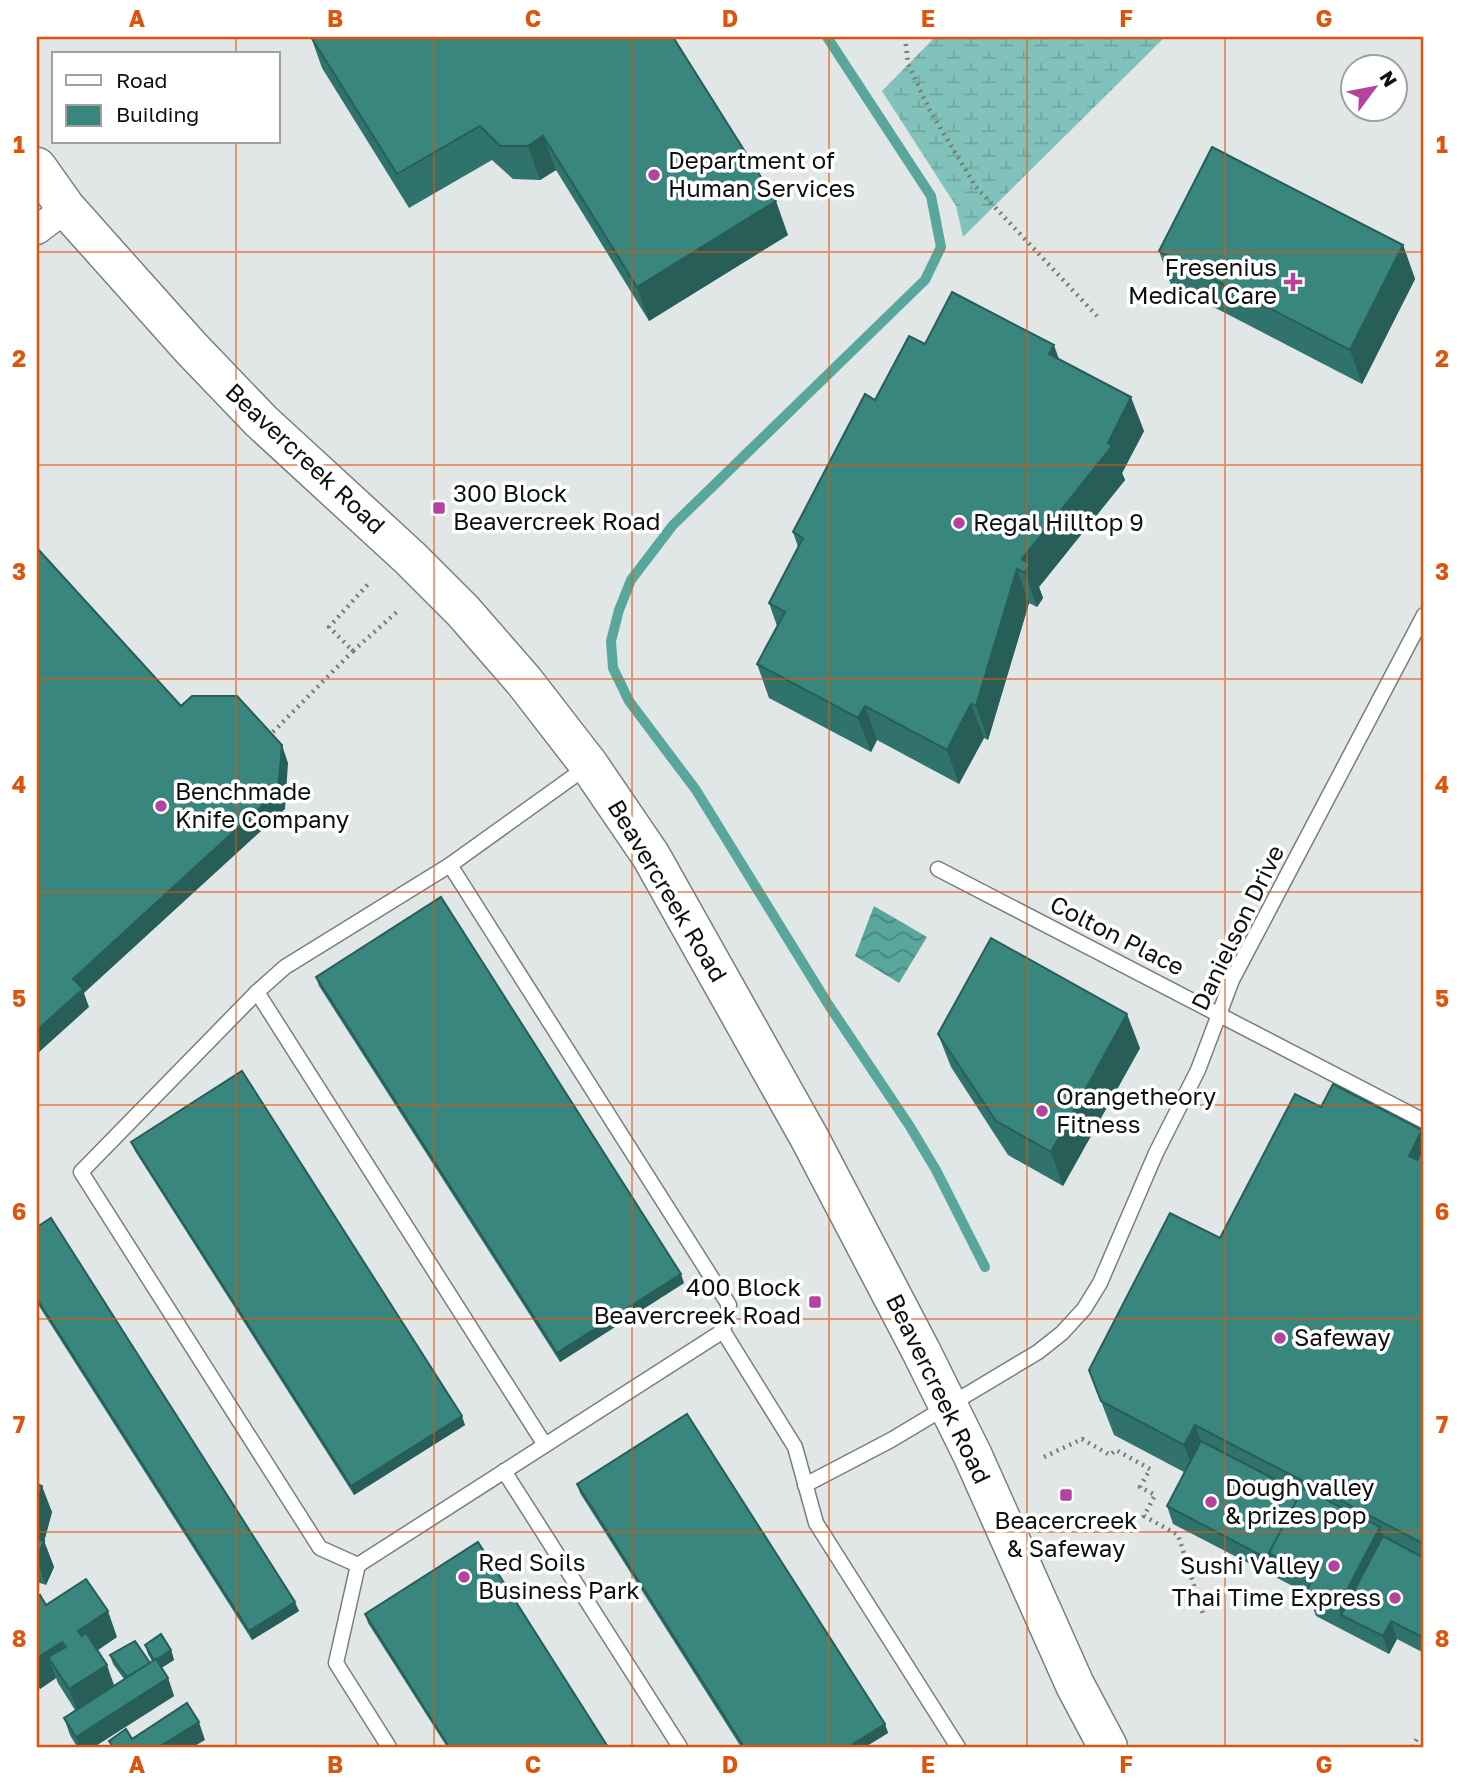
<svg xmlns="http://www.w3.org/2000/svg" width="1461" height="1784" font-family="'Golos Text',sans-serif">
<defs>
<pattern id="wetland-marsh" width="20" height="14" patternUnits="userSpaceOnUse" patternTransform="scale(1.75)"><rect width="20" height="14" fill="#81c3ba"/><path d="M1 5h8M5 5V1M11 12h8M15 12V8" fill="none" stroke="#6ea69f"/></pattern>
<pattern id="water-waves" width="16" height="10" patternUnits="userSpaceOnUse" patternTransform="scale(1.75)"><rect width="16" height="10" fill="#59a69c"/><path d="M0 5q4-4 8 0t8 0" fill="none" stroke="#48867e"/></pattern>
</defs>
<rect width="100%" height="100%" fill="#e1e7e6"/>
<!-- wetland -->
<path fill="url(#wetland-marsh)" d="M935,37H1165L963,237L956,206L882,91Z"/>
<!-- water -->
<path fill="url(#water-waves)" d="M874,906L927,937L899,983L855,956Z"/>
<g fill="none" stroke-linecap="round" stroke-linejoin="round">
<!-- stream -->
<path stroke="#59a69c" stroke-width="10" d="M827,37L931,196L941,247L925,280L673,525L631,580L619,610L611,641L613,668L629,701L696,790L828,1004L909,1125L936,1170L985,1267"/>
<!-- service casing -->
<g stroke="#797f7e" stroke-width="17">
<g id="service">
<path d="M938,869L1424,1121"/>
<path d="M257,992L545,1445"/>
<path d="M723,1331L795,1447L816,1523L958,1747"/>
<path d="M504,1471L680,1747"/>
<path d="M805,1485L891,1440L1038,1352L1062,1333L1084,1309L1100,1283L1156,1153L1198,1070L1232,980L1424,615"/>
<path d="M358,1565L320,1548L81,1172L257,992L285,967L450,865L588,766"/>
<path d="M389,1747L336,1663L358,1565L723,1331L729,1305L450,865"/>
</g>
</g>
<!-- minor casing -->
<g stroke="#797f7e" stroke-width="31">
<path id="minor" d="M37,230L66,208"/>
</g>
<!-- secondary casing -->
<g stroke="#797f7e" stroke-width="41">
<path id="secondary" d="M37,167L66,208L191,348L261,421L410,558L463,611L524,681L589,765L651,856L810,1139L921,1351L973,1456L1075,1685L1108,1747"/>
</g>
<!-- path -->
<g stroke="#777b7a" stroke-width="4.5" stroke-dasharray="2 5" stroke-linecap="butt">
<path d="M905,37L908,64L929,109L976,187L1097,316"/>
<path d="M353,651L399,610"/>
<path d="M268,737L353,651L329,627L370,582"/>
<path d="M1044,1457L1082,1439L1110,1455L1116,1450L1150,1469L1140,1487L1155,1495L1144,1516L1178,1535L1203,1614"/>
<path d="M1412,1747L1418,1737"/>
</g>
<!-- service -->
<use href="#service" stroke="#fff" stroke-width="14"/>
<!-- minor -->
<use href="#minor" stroke="#fff" stroke-width="28"/>
<!-- secondary -->
<use href="#secondary" stroke="#fff" stroke-width="38"/>
</g>
<!-- wall -->
<g fill="#30736c">
<path d="M311,37H673L788,235L649,321L556,170L540,180L513,179L492,160L409,208L322,68Z"/>
<path d="M1403,245L1415,279L1362,384L1171,285L1159,251Z"/>
<path d="M925,344L1059,359L1144,431L1122,473L1125,480L1039,587L1043,598L1037,607L1029,603L988,740L984,738L959,784L877,740L871,752L769,698L757,664L777,626L769,603L798,547L793,532L875,400Z"/>
<path d="M316,977L684,1283L560,1362L319,986Z"/>
<path d="M938,1034L1140,1048L1063,1186L1008,1155L951,1067Z"/>
<path d="M1321,1107L1422,1130L1424,1136V1653L1397,1639L1389,1654L1316,1616L1308,1594L1173,1524L1167,1506L1184,1472L1114,1435L1089,1370L1220,1238Z"/>
<path d="M131,1142L465,1425L354,1495L135,1151Z"/>
<path d="M37,1227L299,1611L252,1640L37,1303Z"/>
<path d="M37,1484L52,1512L44,1541L54,1567L46,1585L37,1582Z"/>
<path d="M577,1484L885,1724L888,1733L865,1747H741L580,1493Z"/>
<path d="M37,1597L46,1605L117,1637L97,1650L114,1685L124,1679L113,1664L110,1655L150,1663L152,1661L148,1654L145,1645L171,1650L174,1660L161,1668L168,1678L174,1696L94,1747H77L70,1735L64,1718L75,1710L58,1683L56,1678L40,1689L37,1685Z"/>
<path d="M365,1614L608,1747H447L368,1623Z"/>
</g>
<!-- shaded-wall -->
<g fill="#275e58">
<path d="M543,136L556,170L540,180L528,146Z"/>
<path d="M776,201L788,235L649,321L637,287Z"/>
<path d="M1403,245L1415,279L1362,384L1350,350Z"/>
<path d="M1054,345L1066,379L1049,354Z"/>
<path d="M1131,397L1144,431L1122,473L1125,480L1039,587L1043,598L1037,607L1025,573L1022,559L1108,443Z"/>
<path d="M1017,569L1029,603L988,740L976,706Z"/>
<path d="M971,704L984,738L959,784L947,750Z"/>
<path d="M865,706L877,740L871,752L858,718Z"/>
<path d="M282,745L288,763L285,809L84,993L89,1007L37,1054V1030L73,979Z"/>
<path d="M1127,1014L1140,1048L1063,1186L1051,1152Z"/>
<path d="M1422,1130L1424,1136V1185L1409,1156Z"/>
<path d="M681,1274L684,1283L560,1362L557,1353Z"/>
<path d="M462,1416L465,1425L354,1495L351,1486Z"/>
<path d="M1195,1425L1207,1459L1197,1479L1184,1445Z"/>
<path d="M42,1486L52,1512L44,1542V1541L54,1567L46,1585L37,1560V1506Z"/>
<path d="M1380,1527L1389,1554L1341,1615L1338,1607Z"/>
<path d="M295,1602L299,1611L252,1640L249,1631Z"/>
<path d="M108,1611L117,1637L88,1657L78,1631Z"/>
<path d="M1391,1621L1397,1639L1389,1654L1383,1636Z"/>
<path d="M62,1642L72,1668L48,1657L56,1678L40,1689L37,1681V1658Z"/>
<path d="M171,1650L174,1660L158,1670L155,1661Z"/>
<path d="M107,1665L116,1691L79,1715L69,1689Z"/>
<path d="M168,1678L174,1696L94,1747H79L76,1737Z"/>
<path d="M199,1722L205,1740L193,1747H159Z"/>
<path d="M885,1724L888,1733L865,1747H848Z"/>
</g>
<!-- building -->
<g fill="#38867d" stroke="#275e58" stroke-width="2">
<path d="M311,37H673L776,201L637,287L543,136L528,146H500L480,126L397,174Z"/>
<path d="M1212,147L1403,245L1350,350L1159,251Z"/>
<path d="M952,292L1054,345L1049,354L1131,397L1108,443L1112,446L1022,559L1030,564L1025,573L1017,569L976,706L971,704L947,750L865,706L858,718L757,664L785,612L769,603L803,538L793,532L865,394L875,400L909,336L925,344Z"/>
<path d="M37,548L181,706L192,696H237L282,745L278,791L73,979L83,989L37,1030Z"/>
<path d="M441,897L681,1274L557,1353L316,977Z"/>
<path d="M991,938L1127,1014L1051,1152L996,1121L938,1034Z"/>
<path d="M242,1071L462,1416L351,1486L131,1142Z"/>
<path d="M1333,1084L1422,1130L1409,1156L1417,1160L1420,1154L1424,1157V1544L1195,1425L1184,1445L1101,1401L1089,1370L1170,1213L1220,1238L1295,1094L1321,1107Z"/>
<path d="M51,1218L295,1602L249,1631L37,1299V1227Z"/>
<path d="M687,1414L885,1724L848,1747H744L577,1484Z"/>
<path d="M1201,1441L1301,1493L1269,1553L1272,1561L1167,1506Z"/>
<path d="M37,1484L42,1486L37,1506Z"/>
<path d="M1303,1488L1380,1527L1338,1607L1307,1590L1314,1576L1269,1553Z"/>
<path d="M1383,1536L1424,1558V1638L1391,1621L1383,1636L1341,1615Z"/>
<path d="M37,1539L44,1541L37,1559Z"/>
<path d="M478,1542L608,1747H449L365,1614Z"/>
<path d="M86,1579L108,1611L78,1631L82,1636L86,1633L107,1665L69,1689L48,1657L66,1647L62,1642L37,1658V1597L40,1595L46,1605Z"/>
<path d="M161,1634L171,1650L156,1660V1659L154,1660L145,1645Z"/>
<path d="M135,1641L150,1663L127,1677L110,1655Z"/>
<path d="M156,1659L168,1678L76,1737L64,1718Z"/>
<path d="M187,1703L199,1722L159,1747H113L109,1741L126,1729L132,1739Z"/>
</g>
<!-- grid -->
<path fill="none" stroke="#dd550c" stroke-width="2" stroke-opacity="0.55" d="M236,37V54M434,37V1747M632,37V1747M829,37V1747M1027,37V1747M1225,37V1747M236,142V1747M37,252H1424M37,465H1424M37,679H1424M37,892H1424M37,1105H1424M37,1319H1424M37,1532H1424"/>
<!-- markers -->
<g fill="#b3439f" stroke="#fff" stroke-width="2.5">
<circle cx="654" cy="175" r="7"/>
<path d="M1289.5 271.5h7v7h7v7h-7v7h-7v-7h-7v-7h7z"/>
<rect x="432" y="501" width="14" height="14" rx="3.5"/>
<circle cx="959" cy="523" r="7"/>
<circle cx="161" cy="806" r="7"/>
<circle cx="1042" cy="1111" r="7"/>
<rect x="808" y="1295" width="14" height="14" rx="3.5"/>
<circle cx="1280" cy="1338" r="7"/>
<rect x="1059" y="1488" width="14" height="14" rx="3.5"/>
<circle cx="1211" cy="1502" r="7"/>
<circle cx="1334" cy="1566" r="7"/>
<circle cx="464" cy="1577" r="7"/>
<circle cx="1395" cy="1598" r="7"/>
</g>
<g text-anchor="middle" stroke-width="7" stroke-linejoin="round" paint-order="stroke">
<!-- poi labels -->
<g font-size="24" fill="#0f1110" stroke="#fff" text-anchor="start">
<text x="668" y="169">Department of<tspan x="668" dy="28">Human Services</tspan></text>
<text x="1277" y="276" text-anchor="end">Fresenius<tspan x="1277" dy="28">Medical Care</tspan></text>
<text x="453" y="502">300 Block<tspan x="453" dy="28">Beavercreek Road</tspan></text>
<text x="973" y="531">Regal Hilltop 9</text>
<text x="175" y="800">Benchmade<tspan x="175" dy="28">Knife Company</tspan></text>
<text x="1056" y="1105">Orangetheory<tspan x="1056" dy="28">Fitness</tspan></text>
<text x="801" y="1296" text-anchor="end">400 Block<tspan x="801" dy="28">Beavercreek Road</tspan></text>
<text x="1294" y="1346">Safeway</text>
<text x="1225" y="1496">Dough valley<tspan x="1225" dy="28">&amp; prizes pop</tspan></text>
<text x="1066" y="1529" text-anchor="middle">Beacercreek<tspan x="1066" dy="28">&amp; Safeway</tspan></text>
<text x="478" y="1571">Red Soils<tspan x="478" dy="28">Business Park</tspan></text>
<text x="1320" y="1574" text-anchor="end">Sushi Valley</text>
<text x="1381" y="1606" text-anchor="end">Thai Time Express</text>
</g>
<!-- street labels -->
<g font-size="24" fill="#0f1110" stroke="#fff">
<text transform="translate(305 459) rotate(43)" y="8">Beavercreek Road</text>
<text transform="translate(667 891) rotate(59)" y="8">Beavercreek Road</text>
<text transform="translate(1238 928) rotate(-64)" y="8">Danielson Drive</text>
<text transform="translate(1117 936) rotate(27)" y="8">Colton Place</text>
<text transform="translate(938 1389) rotate(64)" y="8">Beavercreek Road</text>
</g>
</g>
<!-- border -->
<rect width="1461" height="1784" fill="none" stroke="#ffffff" stroke-width="77"/>
<!-- legend -->
<rect x="52" y="52" width="228" height="91" fill="#ffffff" stroke="#9fa09f" stroke-width="2"/>
<rect x="66" y="75" width="35" height="10" fill="#ffffff" stroke="#9fa09f" stroke-width="2"/>
<text x="116" y="88" font-size="21" fill="#0f1110">Road</text>
<rect x="66" y="105" width="35" height="21" fill="#38867d" stroke="#9fa09f" stroke-width="2"/>
<text x="116" y="122" font-size="21" fill="#0f1110">Building</text>
<!-- north arrow -->
<g transform="translate(1374 88) rotate(58)"><circle r="33" fill="#ffffff" stroke="#9fa09f" stroke-width="2"/>
<path d="M0-5L12 26L0 18L-12 26Z" fill="#b3439f"/>
<text y="-10" font-size="19" font-weight="bold" text-anchor="middle" fill="#0f1110">N</text>
</g>
<rect x="38" y="38" width="1384" height="1708" fill="none" stroke="#dd550c" stroke-width="2.5"/>
<g font-size="23" text-anchor="middle" font-weight="bold" fill="#dd550c">
<text x="137" y="27">A</text>
<text x="335" y="27">B</text>
<text x="533" y="27">C</text>
<text x="730" y="27">D</text>
<text x="928" y="27">E</text>
<text x="1126" y="27">F</text>
<text x="1324" y="27">G</text>
<text x="19" y="153">1</text>
<text x="1442" y="153">1</text>
<text x="19" y="367">2</text>
<text x="1442" y="367">2</text>
<text x="19" y="580">3</text>
<text x="1442" y="580">3</text>
<text x="19" y="793">4</text>
<text x="1442" y="793">4</text>
<text x="19" y="1007">5</text>
<text x="1442" y="1007">5</text>
<text x="19" y="1220">6</text>
<text x="1442" y="1220">6</text>
<text x="19" y="1433">7</text>
<text x="1442" y="1433">7</text>
<text x="19" y="1647">8</text>
<text x="1442" y="1647">8</text>
<text x="137" y="1773">A</text>
<text x="335" y="1773">B</text>
<text x="533" y="1773">C</text>
<text x="730" y="1773">D</text>
<text x="928" y="1773">E</text>
<text x="1126" y="1773">F</text>
<text x="1324" y="1773">G</text>
</g>
</svg>
